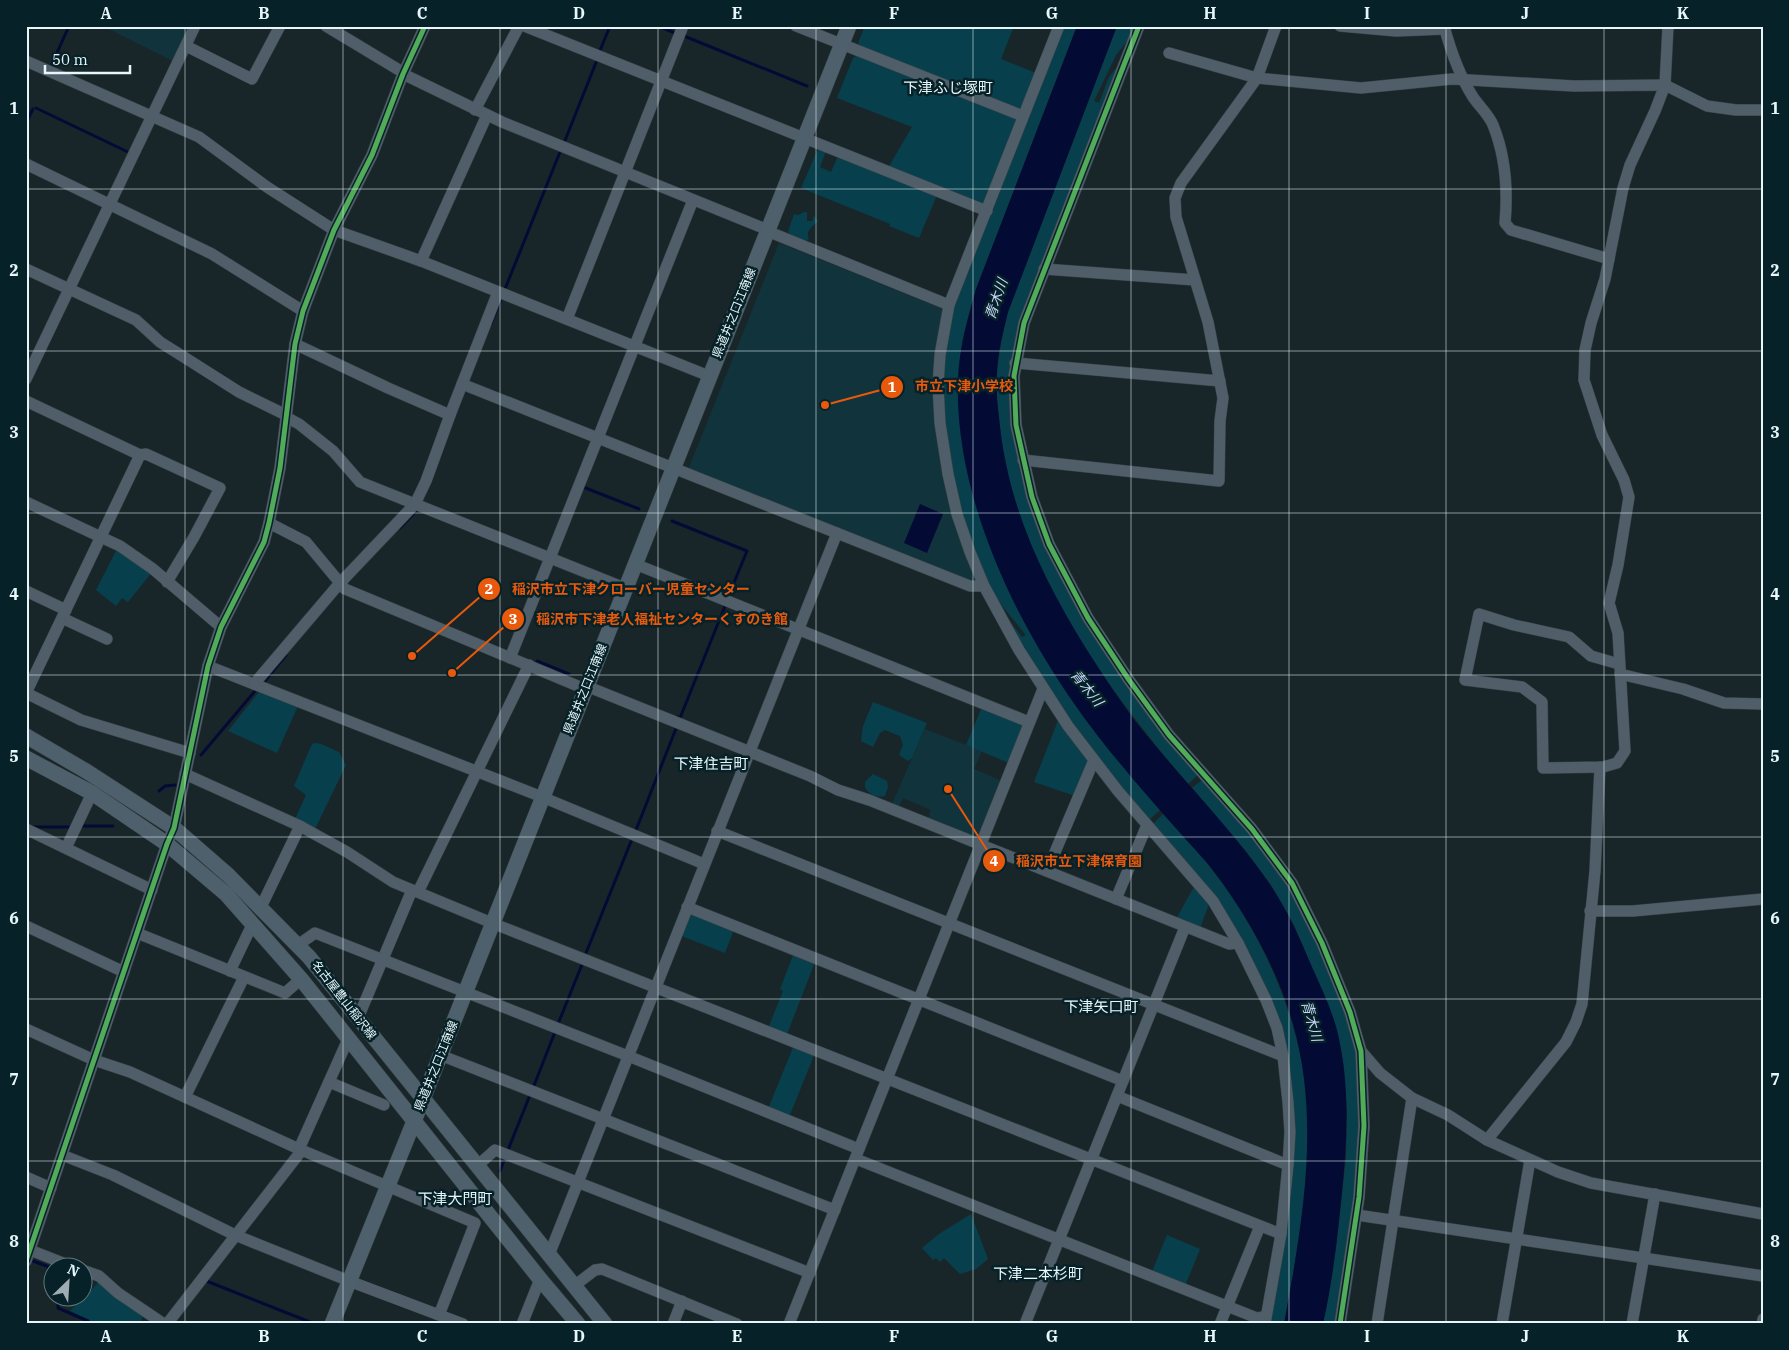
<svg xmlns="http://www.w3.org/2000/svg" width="1789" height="1350" font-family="'IBM Plex Serif','Noto Sans JP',serif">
<rect width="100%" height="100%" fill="#18262a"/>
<!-- built -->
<g fill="#11343c">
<path d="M103,26H190L173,61Z"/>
<path d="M779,243L945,310L977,578L970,583L688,470Z"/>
<path d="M925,729L982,751L974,769L1002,781L980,837L975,838L928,819L931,810L903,798L899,807L892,804Z"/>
</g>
<!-- green -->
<g fill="#07404c">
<path d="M865,26H1014L1001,59L1036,73L1022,108L1018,110L861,47L858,43Z"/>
<path d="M1062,26H1077L976,289C971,307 965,326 962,344C960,357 961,372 960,386C959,439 968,480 985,530C990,543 994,556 999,569C1036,659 1097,737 1160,810L1148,821L1063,713L1002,611L1022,637L1026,635L993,595L974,551L951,473L942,388L944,355L953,308L970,268Z"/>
<path d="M1117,26H1134L1129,39L1116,55L1094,101L1099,103L1109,77L1121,62L1018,326L1010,369L1012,426L1020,472L1043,543L1199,774L1188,784C1102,682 1012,562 999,424C998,407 995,389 997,372C999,351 1003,332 1008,312Z"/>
<path d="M858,55L1014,117L1017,122L987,202L981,205L888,168L912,127L837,98L853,58Z"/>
<path d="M821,149L826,151L820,167L831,172L838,156L937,195L919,238L889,226L890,224L801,188L817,151Z"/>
<path d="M804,212H807V221H812L814,216L818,221C813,227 805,230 809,239L806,241L791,235L788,232L794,214L798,215Z"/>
<path d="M117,549L152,572L128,602L122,598L116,606L96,590Z"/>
<path d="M263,691L298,706L277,753L228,731L259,692Z"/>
<path d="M873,702L927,723L912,758L908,761L899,755L903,745L900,736L885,730L880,733L873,747L861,741L863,726Z"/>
<path d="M982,707L1022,724L1024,728L1009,763L966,745Z"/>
<path d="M1059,718L1088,759V765L1075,796L1034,782Z"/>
<path d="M314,743C323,743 331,749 339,752L346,765L315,829L295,819L306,795L294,786L311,746Z"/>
<path d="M873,774L887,781L888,787L885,796C877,798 869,795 865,787V782Z"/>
<path d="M1203,779L1248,832L1289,886L1317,940L1347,1014L1357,1052L1360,1138L1353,1218L1336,1324H1323L1336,1247L1346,1157L1347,1112L1343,1062L1336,1028L1294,925L1271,885L1245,850L1192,788Z"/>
<path d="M1163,814C1180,833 1198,851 1213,871C1264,935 1304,1028 1308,1110C1311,1182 1297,1254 1284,1324H1269L1293,1101L1255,966L1152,825Z"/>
<path d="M1195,885L1209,904L1200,928L1176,919Z"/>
<path d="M688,913L734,929L725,953L679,935Z"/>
<path d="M794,953L815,962L787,1034L769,1026L783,991L780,989Z"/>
<path d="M794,1045L815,1053L789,1117L768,1109Z"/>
<path d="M971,1214L988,1259L976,1269L960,1274L944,1258L940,1262L936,1258L933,1260L922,1248L939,1234Z"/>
<path d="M1167,1235L1200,1249L1185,1286L1151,1274Z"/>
<path d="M99,1282L144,1315L139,1324H90L89,1320L70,1311Z"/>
</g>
<!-- water -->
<g fill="#030b35">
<path d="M1077,26H1117L1008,312C1003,332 998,352 997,372C996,387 997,402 999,417C1007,504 1041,576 1087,650C1105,678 1123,706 1144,732C1185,783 1232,829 1269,883C1287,909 1300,938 1312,967C1321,987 1331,1008 1337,1030C1351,1086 1347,1145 1341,1202C1337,1243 1332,1284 1323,1324H1284C1302,1225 1321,1123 1293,1024C1278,970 1248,917 1215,873C1205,859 1192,847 1181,834C1160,810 1138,786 1118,761C1034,661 953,512 958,379C959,348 968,318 976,289Z"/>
<path d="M920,504L943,514L927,553L904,543Z"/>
</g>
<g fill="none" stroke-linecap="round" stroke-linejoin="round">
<!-- stream -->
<g stroke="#030b35" stroke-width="3">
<path d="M658,26L675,33"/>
<path d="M684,36L807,86"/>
<path d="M599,53L610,26"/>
<path d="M52,64L69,26"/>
<path d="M36,108L130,153"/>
<path d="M26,123L33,109"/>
<path d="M564,143L597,60"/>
<path d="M505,289L560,152"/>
<path d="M491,324L501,299"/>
<path d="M583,487L639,509"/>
<path d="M672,521L747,551L728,597"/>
<path d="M400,528L417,510"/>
<path d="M537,661L569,674"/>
<path d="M264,682L286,655"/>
<path d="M677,717L680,718L725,606"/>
<path d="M201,755L255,691"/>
<path d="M159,791L165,786L175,785"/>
<path d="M81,826H113"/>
<path d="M33,827H72"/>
<path d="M636,830L677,726"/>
<path d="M586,953L632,839"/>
<path d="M558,1024L583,962"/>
<path d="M533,1088L555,1032"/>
<path d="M508,1150L530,1095"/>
<path d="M500,1171L505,1158"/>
<path d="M33,1261L52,1268"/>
<path d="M204,1280L315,1324"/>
<path d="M58,1298V1308L88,1321L89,1324"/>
<path d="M475,1323L477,1324"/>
</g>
<!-- street casing -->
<g stroke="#374245" stroke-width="12">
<g id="street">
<path d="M326,26L404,73"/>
<path d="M524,26L987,211"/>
<path d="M796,26L1023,116"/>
<path d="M1059,26L949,305L940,355L938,386L940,423L948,474L957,514L970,552L984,586L1019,650L1068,726L1118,791L1213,901L1238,943L1266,1000L1277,1028L1283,1056L1288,1102L1290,1132L1288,1165L1281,1234L1265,1324"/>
<path d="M1139,26L1024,323L1014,376L1016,425L1032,497L1049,544L1088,618L1129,680L1169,735L1252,829L1292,883L1322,943L1350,1012L1361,1051L1364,1126L1359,1197L1340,1324"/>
<path d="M1340,26L1396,31L1445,29"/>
<path d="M1444,26C1451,52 1459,75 1473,97C1479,106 1489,115 1493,125C1506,157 1508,189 1505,223L1511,230L1609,259"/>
<path d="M186,46L252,79L280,26"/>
<path d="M1169,53L1257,78L1361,88L1452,79L1574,86L1665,85L1707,106L1736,110H1763"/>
<path d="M26,61L199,137L267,187L334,230L421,261L709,376"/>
<path d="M403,74L502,122L768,230"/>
<path d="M475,110L519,26"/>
<path d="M26,164L212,254L303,311"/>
<path d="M767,231L949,305"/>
<path d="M421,261L487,115"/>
<path d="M26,269L136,320L160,342L187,359L239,392L286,415"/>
<path d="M1044,269L1195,280"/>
<path d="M567,319L683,26"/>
<path d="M295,344L388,388L450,415"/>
<path d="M1015,363L1220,381"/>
<path d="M26,379L195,26"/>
<path d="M462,384L970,586H984"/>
<path d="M26,401L140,455"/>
<path d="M286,417L299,424L333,451L360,482L625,588"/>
<path d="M1023,460L1219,481L1220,421L1223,398L1208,322L1176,217L1175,198L1181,183L1257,78L1276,26"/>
<path d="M26,502L120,546L153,569L221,627"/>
<path d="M269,523L306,542L345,589L585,689"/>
<path d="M635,564L1029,722"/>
<path d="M26,591L66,610"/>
<path d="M62,618L107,639"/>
<path d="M510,658L693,200"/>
<path d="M1619,664L1591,656L1569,637L1514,625L1479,614L1465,680L1522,687L1542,702L1543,768L1603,767L1617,763L1625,751L1618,633L1609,603L1618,565L1629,497L1624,480L1602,435L1584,380L1585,350L1591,323L1605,279L1623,188L1630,165L1655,111L1665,85L1668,26"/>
<path d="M208,666L542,797L704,864"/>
<path d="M1620,674L1683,689L1724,703L1763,704"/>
<path d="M254,684L339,584L415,504L426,481L450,415L498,292"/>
<path d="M586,686L810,776L838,790L869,800L1229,944L1238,943"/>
<path d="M26,693L140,455L146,454L220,488L194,537L167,582"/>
<path d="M26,693L81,720L190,753"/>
<path d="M185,774L300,826L347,852L393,882L492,923L1281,1234"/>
<path d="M26,829L152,890"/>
<path d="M717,831L1283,1056"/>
<path d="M66,848L92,793"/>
<path d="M1047,871L1094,760"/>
<path d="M418,892L529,665"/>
<path d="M1116,899L1147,825"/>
<path d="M261,907L300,826"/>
<path d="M687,907L1123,1081"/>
<path d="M1590,911H1633L1763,899"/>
<path d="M26,926L124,972"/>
<path d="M137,933L285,993L301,979"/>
<path d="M298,945L315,933L628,1056L859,1149"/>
<path d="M230,971L253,923"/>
<path d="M358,1018L412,890"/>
<path d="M26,1029L94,1060L130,1072L299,1149L475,1223L439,1315"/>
<path d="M1361,1051L1380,1073L1412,1098L1448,1115L1487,1140L1558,1172L1591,1183L1763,1214"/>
<path d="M440,1055L835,1210"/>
<path d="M329,1082L384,1105"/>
<path d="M1117,1096L1288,1165"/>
<path d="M185,1097L244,977"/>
<path d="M1487,1140L1566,1042L1576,1022L1582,1004L1595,871L1600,767"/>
<path d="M299,1149L349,1037"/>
<path d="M62,1155L113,1175L235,1235L349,1281L463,1324"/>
<path d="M856,1159L1257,1318L1266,1316"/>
<path d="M477,1166L495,1150L810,1273"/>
<path d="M26,1177L51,1188"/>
<path d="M1357,1215L1763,1276"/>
<path d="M30,1250L76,1268"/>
<path d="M549,1255L837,533"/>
<path d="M26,1261L167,844L174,828L208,666L221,627L264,542L269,523L280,468L295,344L303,311L334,230L372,155L403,74L425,26"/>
<path d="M82,1270L99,1276L118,1293L164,1324"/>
<path d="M574,1286L595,1270L602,1269L737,1324"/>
<path d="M167,1324L302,1150"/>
<path d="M522,1324L540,1279"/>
<path d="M673,1324L682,1301"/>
<path d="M789,1324L1043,689"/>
<path d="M1025,1324L1185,927"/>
<path d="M1220,1324L1260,1226"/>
<path d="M1377,1324L1412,1098"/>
<path d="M1502,1324L1530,1160"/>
<path d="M1632,1324L1655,1194"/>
<path d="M1762,1324L1763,1319"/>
</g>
</g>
<!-- secondary casing -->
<g stroke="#374245" stroke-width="16">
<g id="secondary">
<path d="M26,736L86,771L174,828L228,875L309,957L605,1324"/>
<path d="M26,758L92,793L167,844L226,894L301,979L540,1279L578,1324"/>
<path d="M332,1324L423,1099L849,26"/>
</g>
</g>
<!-- street -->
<use href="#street" stroke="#4f5e68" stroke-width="11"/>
<!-- secondary -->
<use href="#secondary" stroke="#4e606b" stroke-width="15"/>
<!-- cycleway casing -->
<g stroke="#062228" stroke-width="8">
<g id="cycleway">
<path d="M1139,26L1024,323L1014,376L1016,425L1032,497L1049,544L1088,618L1129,680L1169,735L1252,829L1292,883L1322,943L1350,1012L1361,1051L1364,1126L1359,1197L1340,1324"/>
<path d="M26,1261L167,844L174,828L208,666L221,627L264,542L269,523L280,468L295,344L303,311L334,230L372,155L403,74L425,26"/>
</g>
</g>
<!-- cycleway -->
<use href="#cycleway" stroke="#51ab58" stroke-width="5"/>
</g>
<!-- grid -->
<path fill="none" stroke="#e6f6fa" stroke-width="1" stroke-opacity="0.55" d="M185,26V1324M343,26V1324M500,26V1324M658,26V1324M816,26V1324M973,26V1324M1131,26V1324M1289,26V1324M1446,26V1324M1604,26V1324M26,189H1763M26,351H1763M26,513H1763M26,675H1763M26,837H1763M26,999H1763M26,1161H1763"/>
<g text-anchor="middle" stroke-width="5" stroke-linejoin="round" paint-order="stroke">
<!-- street labels -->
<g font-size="12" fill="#e6f6fa" stroke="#062228">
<text transform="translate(734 313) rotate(-68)" y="4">県道井之口江南線</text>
<text transform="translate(585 689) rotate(-68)" y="4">県道井之口江南線</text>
<text transform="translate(344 1000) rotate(52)" y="4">名古屋豊山稲沢線</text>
<text transform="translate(436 1066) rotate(-68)" y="4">県道井之口江南線</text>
</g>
<!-- water labels -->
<g font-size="14" font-style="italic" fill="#c6d5f5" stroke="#062228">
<text transform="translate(996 299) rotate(-71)" y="5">青木川</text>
<text transform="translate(1087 688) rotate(51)" y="5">青木川</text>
<text transform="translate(1312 1021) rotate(74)" y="5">青木川</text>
</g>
<!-- quarter labels -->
<g font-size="15" fill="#e6f6fa" stroke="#062228">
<text x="948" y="93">下津ふじ塚町</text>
<text x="711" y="769">下津住吉町</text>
<text x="1101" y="1012">下津矢口町</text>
<text x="455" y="1204">下津大門町</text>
<text x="1038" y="1279">下津二本杉町</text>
</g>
</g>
<!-- callouts -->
<path fill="none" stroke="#e8590c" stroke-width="2" d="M825 405L892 387M412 656L489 589M452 673L513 619M948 789L994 861"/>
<g fill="#e8590c" stroke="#062228" stroke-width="2">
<circle cx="825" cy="405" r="5"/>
<circle cx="412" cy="656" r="5"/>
<circle cx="452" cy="673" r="5"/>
<circle cx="948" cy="789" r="5"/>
<circle cx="892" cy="387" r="12"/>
<circle cx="489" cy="589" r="12"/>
<circle cx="513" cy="619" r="12"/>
<circle cx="994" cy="861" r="12"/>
</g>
<g font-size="15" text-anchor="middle" font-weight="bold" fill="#fff">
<text x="892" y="392">1</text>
<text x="489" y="594">2</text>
<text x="513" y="624">3</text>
<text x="994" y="866">4</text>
</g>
<g font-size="14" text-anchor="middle" font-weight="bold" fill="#e8590c" stroke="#062228" stroke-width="5" stroke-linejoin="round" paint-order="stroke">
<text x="964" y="391">市立下津小学校</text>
<text x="631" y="594">稲沢市立下津クローバー児童センター</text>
<text x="662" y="624">稲沢市下津老人福祉センターくすのき館</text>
<text x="1079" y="866">稲沢市立下津保育園</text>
</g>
<!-- border -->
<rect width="1789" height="1350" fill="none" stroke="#062228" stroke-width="55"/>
<!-- north arrow -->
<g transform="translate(68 1282) rotate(25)"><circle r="24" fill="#062228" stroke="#60777c"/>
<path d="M0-4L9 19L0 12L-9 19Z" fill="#9eadb1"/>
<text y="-8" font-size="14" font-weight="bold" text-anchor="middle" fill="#e6f6fa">N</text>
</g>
<!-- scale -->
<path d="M45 65v8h85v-8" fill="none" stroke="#e6f6fa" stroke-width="2.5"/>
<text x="52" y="65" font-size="15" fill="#e6f6fa" stroke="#062228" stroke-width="4" paint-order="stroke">50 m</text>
<rect x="28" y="28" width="1734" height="1294" fill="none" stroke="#e6f6fa" stroke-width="2"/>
<g font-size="16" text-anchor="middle" font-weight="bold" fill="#e6f6fa">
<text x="106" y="19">A</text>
<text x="264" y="19">B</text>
<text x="422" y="19">C</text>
<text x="579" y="19">D</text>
<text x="737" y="19">E</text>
<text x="894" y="19">F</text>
<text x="1052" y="19">G</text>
<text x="1210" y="19">H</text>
<text x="1367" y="19">I</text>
<text x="1525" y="19">J</text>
<text x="1683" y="19">K</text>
<text x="14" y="114">1</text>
<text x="1775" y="114">1</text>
<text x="14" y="276">2</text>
<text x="1775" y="276">2</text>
<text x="14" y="438">3</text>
<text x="1775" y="438">3</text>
<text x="14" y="600">4</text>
<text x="1775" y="600">4</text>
<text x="14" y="762">5</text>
<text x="1775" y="762">5</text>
<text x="14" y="924">6</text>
<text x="1775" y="924">6</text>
<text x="14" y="1085">7</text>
<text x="1775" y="1085">7</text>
<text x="14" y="1247">8</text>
<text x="1775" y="1247">8</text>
<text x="106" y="1342">A</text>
<text x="264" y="1342">B</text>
<text x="422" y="1342">C</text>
<text x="579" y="1342">D</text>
<text x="737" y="1342">E</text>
<text x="894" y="1342">F</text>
<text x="1052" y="1342">G</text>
<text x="1210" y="1342">H</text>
<text x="1367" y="1342">I</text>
<text x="1525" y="1342">J</text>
<text x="1683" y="1342">K</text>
</g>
</svg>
